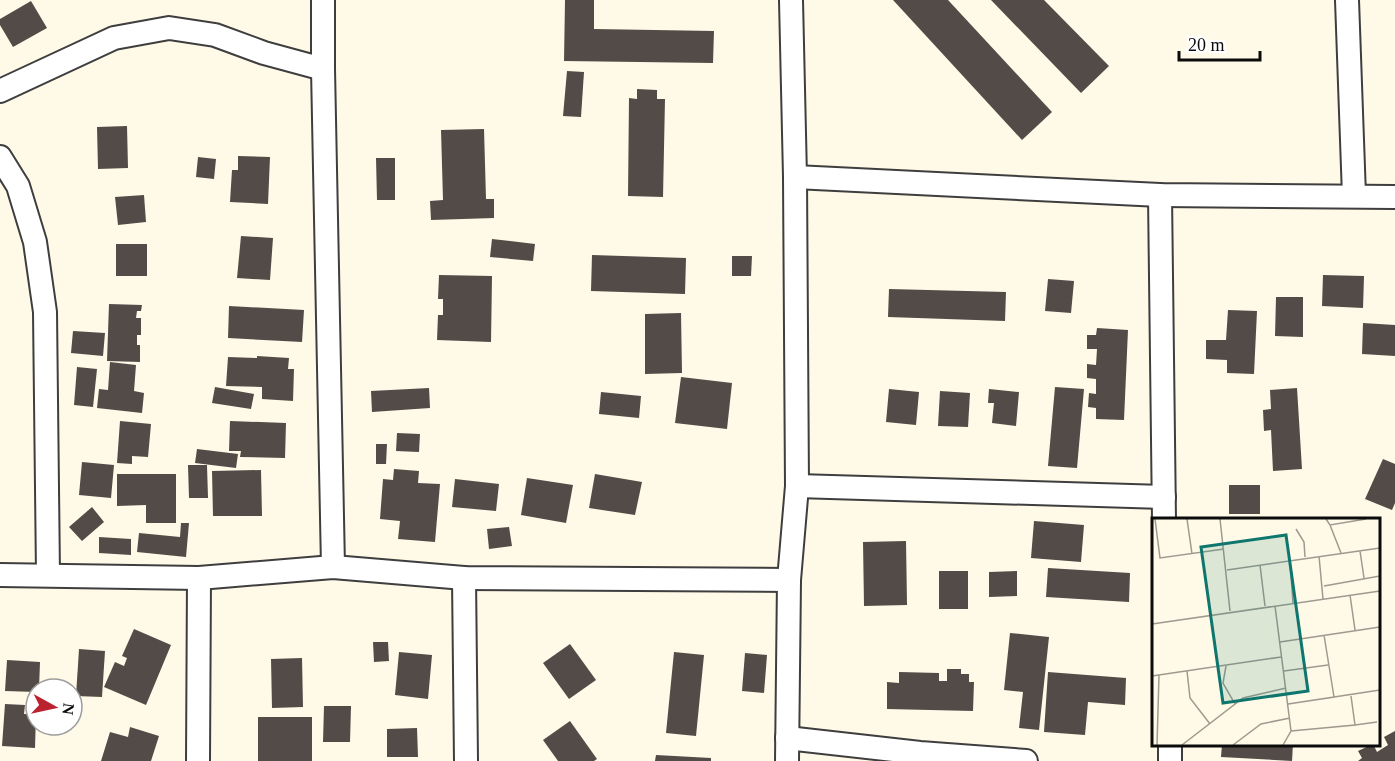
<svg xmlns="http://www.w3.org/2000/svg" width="1395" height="761" font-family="Georgia,serif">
<rect width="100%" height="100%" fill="#fff9e8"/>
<!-- building -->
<g fill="#534b47">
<path d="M565,0H594V29L714,31L713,63L564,61Z"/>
<path d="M893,0H948L1052,112L1022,140Z"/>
<path d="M991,0H1044L1109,66L1081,93Z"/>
<path d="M31,1L47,28L13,47L0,25V19Z"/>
<path d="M567,71L584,72L581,117L563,116Z"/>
<path d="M637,89L657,90V99H665L663,197L628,196L629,98L637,99Z"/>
<path d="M127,126L128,168L98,169L97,127Z"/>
<path d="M484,129L486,199H494V218L431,220L430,201L443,200L441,130Z"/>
<path d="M238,156L270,157L268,204L230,202L232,170H238Z"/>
<path d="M198,157L216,159L214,179L196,177Z"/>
<path d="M376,158H395V200H377Z"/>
<path d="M144,195L146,222L118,225L115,197Z"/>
<path d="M241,236L273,238L270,280L237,278Z"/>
<path d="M492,239L535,244L533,261L490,257Z"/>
<rect x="116" y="244" width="31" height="32"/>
<path d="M592,255L686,258L685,294L591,291Z"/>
<path d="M732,256H752L751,276H732Z"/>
<path d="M439,275L492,276L491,342L437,340L438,315H443V299H438Z"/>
<path d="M1323,275L1364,276L1363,308L1322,306Z"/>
<path d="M1048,279L1074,281L1071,313L1045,311Z"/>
<path d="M889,289L1006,292L1005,321L888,317Z"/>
<path d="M1276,297H1303V337L1275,336Z"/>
<path d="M109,304L142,305L141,311H137L136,318H141V335H137V345H140V362L107,361Z"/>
<path d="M229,306L304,310L302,342L228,338Z"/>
<path d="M1228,310L1257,311L1254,374L1227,373V360L1206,359V340H1226Z"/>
<path d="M681,313L682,373L645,374V314Z"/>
<path d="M1363,323L1395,325V356L1362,354Z"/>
<path d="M1097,328L1128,330L1124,420L1096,419V408L1088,407L1089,393L1096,394V379L1087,378V364L1096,365L1097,349H1087V335H1096Z"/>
<path d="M73,331L105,333L103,356L71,353Z"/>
<path d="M257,356L289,358L288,369H294L293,401L262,399V387L226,386L228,357L257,358Z"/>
<path d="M110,362L136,365L134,391L144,393L142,413L97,408L99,389L108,390Z"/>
<path d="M77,367L97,369L93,407L74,405Z"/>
<path d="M681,377L732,383L727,429L675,423Z"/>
<path d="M215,387L254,394L251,409L212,403Z"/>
<path d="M1055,387L1084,389L1077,468L1048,466Z"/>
<path d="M429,388L430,408L372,412L371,391Z"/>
<path d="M1297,388L1302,469L1273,471L1271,430L1264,431L1263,410L1271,409L1270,390Z"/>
<path d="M889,389L919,392L916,425L886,422Z"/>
<path d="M989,389L1019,392L1016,426L992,423L994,403H988Z"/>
<path d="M940,391L970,393L968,427L938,426Z"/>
<path d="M601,392L641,396L639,418L599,414Z"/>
<path d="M120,421L151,424L148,457L132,456V464L117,463Z"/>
<path d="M230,421L286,423L285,458L240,457L241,451H229Z"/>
<path d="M397,433L420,434L419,452L396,451Z"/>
<path d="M376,444H387L386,464H376Z"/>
<path d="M197,449L238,454L236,468L195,463Z"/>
<path d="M1383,459L1395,464V503L1392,510L1365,499Z"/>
<path d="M82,462L114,465L111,498L79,495Z"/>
<path d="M188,465H207L208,498H189Z"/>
<path d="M394,469L419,471L418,483L440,484L435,542L398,539L400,521L380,519L383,479L393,480Z"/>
<path d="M261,470L262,516H213L212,471Z"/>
<path d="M117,474H176V523H146V505L117,506Z"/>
<path d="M595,474L642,482L635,515L589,508Z"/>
<path d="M527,478L573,485L566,523L521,515Z"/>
<path d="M455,479L499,484L496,511L452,507Z"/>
<rect x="1229" y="485" width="31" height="29"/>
<path d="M92,507L104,522L82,541L69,527Z"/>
<path d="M1034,521L1084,525L1081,562L1031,558Z"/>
<path d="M181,523H189L186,557L137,552L139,533L180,537Z"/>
<path d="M509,527L512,546L489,549L487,529Z"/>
<path d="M99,537L131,539V555L99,553Z"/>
<path d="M906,541L907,605L864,606L863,542Z"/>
<path d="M1048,568L1130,573L1129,602L1046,597Z"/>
<rect x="939" y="571" width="29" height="38"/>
<path d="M1017,571V596L989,597V572Z"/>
<path d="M134,629L171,645L146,705L104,687L115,662L124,666L127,658L122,656Z"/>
<path d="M1010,633L1049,637L1039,730L1019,728L1023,692L1004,690Z"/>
<path d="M373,642H388L389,661L374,662Z"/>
<path d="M570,644L596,680L569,699L543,663Z"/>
<path d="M79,649L105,651L102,697L76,696Z"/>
<path d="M399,652L432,655L428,699L395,695Z"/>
<path d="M674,652L704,655L696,736L666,733Z"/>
<path d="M745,653L767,655L764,693L742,691Z"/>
<path d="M302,658L303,707L272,708L271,659Z"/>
<path d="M7,660L40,662L39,689H36V692L5,691Z"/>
<path d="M947,669H961V674H969V682H974L973,711L887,709V682L899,683V672L939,673V681H947Z"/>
<path d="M1048,672L1126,678L1125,705L1088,702L1085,735L1044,732Z"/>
<path d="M5,704L25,705L24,714H36L35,748L2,746Z"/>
<path d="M324,706H351L350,742H323Z"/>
<rect x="258" y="717" width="54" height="44"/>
<path d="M570,721L597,759L594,761H558L543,740Z"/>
<path d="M130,727L159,736L151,761H101L110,732L128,737Z"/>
<path d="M417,728L418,757H387V729Z"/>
<path d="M1395,731V761H1358L1362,758L1358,751L1373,744L1377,752L1388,745L1384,737Z"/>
<path d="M1222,744H1293L1292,761L1221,757Z"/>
<path d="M656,755L711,758V761H655Z"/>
</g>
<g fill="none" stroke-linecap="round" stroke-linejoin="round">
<!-- street casing -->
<g stroke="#3e3e3e" stroke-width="26">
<g id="street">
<path d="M323,0V69L333,567"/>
<path d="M1347,0L1354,196"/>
<path d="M0,91L114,38L169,28L215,35L264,53L323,69"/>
<path d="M0,157L18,186L35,242L45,312L48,575"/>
<path d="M795,177L1160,195L1395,197"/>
<path d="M1160,195L1164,520"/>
<path d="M797,486L1164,497"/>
<path d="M0,575L199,578L333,567L464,578L789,580"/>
<path d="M464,578L466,761"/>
<path d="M787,738L920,753L1026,761"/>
<path d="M1170,744V761"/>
<path d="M198,761L199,578"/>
<path d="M787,761L789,580L797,486L795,177L791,0"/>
</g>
</g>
<!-- street -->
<use href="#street" stroke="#fff" stroke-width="22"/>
</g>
<!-- overview -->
<g transform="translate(1152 518)">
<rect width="228" height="228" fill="#fff9e8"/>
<path fill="none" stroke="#9d9a90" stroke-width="1.5" d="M3,1L8,40L72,31M35,1L40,36M68,1L78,93M174,1L178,7L214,1M178,7L189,35M144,11L152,24L153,39M208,33L212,60M167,38L171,81M138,42L141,85M108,47L113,88M75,52L228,30M172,68L228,58M198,77L203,112M123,88L139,213L131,227M0,106L228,73M128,124L228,109M74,148L71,165L83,186M35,153L38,180L58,206M132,153L176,147M0,158L129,139M182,179L228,172M136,186L182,179L172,117M203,207L225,204M139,213L203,207L199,178M5,227L7,157M30,227L91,180L134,170M81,227L109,206L138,200"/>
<path fill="#0f766e" fill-opacity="0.15" stroke="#0f766e" stroke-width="3" d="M134,17L156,173L71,185L49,29Z"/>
<rect width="228" height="228" fill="none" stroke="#0b0b0b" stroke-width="3"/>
</g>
<!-- north arrow -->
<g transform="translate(54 707) rotate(98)"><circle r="28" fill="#ffffff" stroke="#9d9d9d" stroke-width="1.5"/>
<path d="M0-4.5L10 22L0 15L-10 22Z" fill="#bb2230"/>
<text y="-9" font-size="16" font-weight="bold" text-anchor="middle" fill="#0b0b0b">N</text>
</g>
<!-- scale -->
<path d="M1179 51v9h81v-9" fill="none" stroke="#0b0b0b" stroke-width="3"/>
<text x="1188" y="51" font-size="18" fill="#0b0b0b" stroke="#ffffff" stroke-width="4.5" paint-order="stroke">20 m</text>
</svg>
